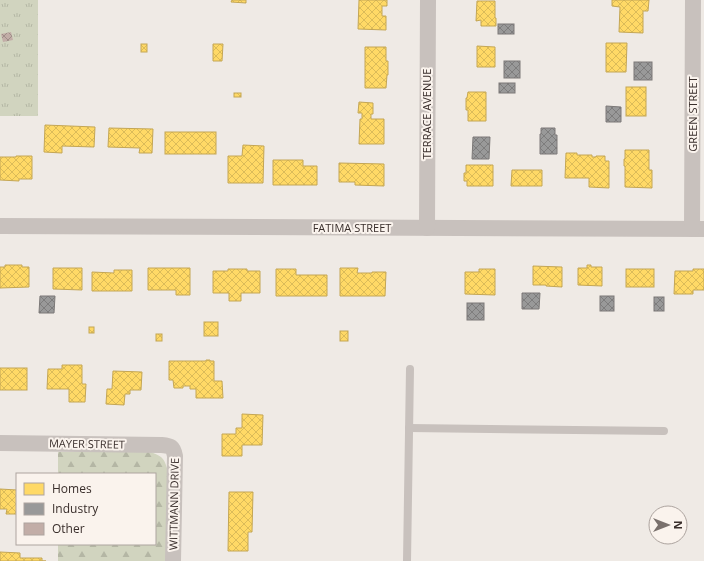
<svg xmlns="http://www.w3.org/2000/svg" width="704" height="561" font-family="'Open Sans',sans-serif">
<defs>
<pattern id="forest-firs" width="22" height="20" patternUnits="userSpaceOnUse"><rect width="22" height="20" fill="#d1d4bf"/><path d="M5 1l3.5 6h-7zM16 11l3.5 6h-7z" fill="#b4b6a4"/></pattern>
<pattern id="park-tufts" width="24" height="20" patternUnits="userSpaceOnUse"><rect width="24" height="20" fill="#d1d4bf"/><path d="M3 7l-1-3M5 7V3M7 7l1-3M15 17l-1-3M17 17v-4M19 17l1-3" fill="none" stroke="#b4b6a4"/></pattern>
<pattern id="homes-cross-hatch" width="8" height="8" patternUnits="userSpaceOnUse"><rect width="8" height="8" fill="#ffd966"/><path d="M0 0l8 8M0 8l8-8" fill="none" stroke="#dbbb59"/></pattern>
<pattern id="industry-cross-hatch" width="8" height="8" patternUnits="userSpaceOnUse"><rect width="8" height="8" fill="#999"/><path d="M0 0l8 8M0 8l8-8" fill="none" stroke="#7e7d7d"/></pattern>
<pattern id="building-cross-hatch" width="8" height="8" patternUnits="userSpaceOnUse"><rect width="8" height="8" fill="#c2ada7"/><path d="M0 0l8 8M0 8l8-8" fill="none" stroke="#9f8d88"/></pattern>
</defs>
<rect width="100%" height="100%" fill="#efeae5"/>
<!-- forest -->
<path fill="url(#forest-firs)" d="M58,452H151C163,457 164,458 168,471L176,561H58V544H155V474H58Z"/>
<!-- park -->
<rect fill="url(#park-tufts)" x="0" y="0" width="38" height="116"/>
<!-- homes -->
<g fill="url(#homes-cross-hatch)" stroke="#c4a654">
<path d="M232,0H246V3L231,2Z"/>
<path d="M359,0H387V6H382V16H386V30L358,29Z"/>
<path d="M612,0H649L648,11H643V33L619,32L620,7L612,6Z"/>
<path d="M477,1H495V18H496V26H481V20L476,21Z"/>
<path d="M606,43H627L626,72H606Z"/>
<rect x="141" y="44" width="6" height="8"/>
<path d="M213,44H223L222,61H213Z"/>
<path d="M477,46L495,47V67H477Z"/>
<path d="M365,47H386V61H388V75H387L386,88H365Z"/>
<rect x="626" y="87" width="20" height="29"/>
<path d="M468,92H486V121H468V110H466V98H467Z"/>
<rect x="234" y="93" width="7" height="4"/>
<path d="M359,102L373,103V114H371V119H384V144H359L360,119H362V113H358Z"/>
<path d="M45,125L95,127L94,147L62,146V153L44,152Z"/>
<path d="M109,128L153,129L152,153H139L140,148L108,147Z"/>
<rect x="165" y="132" width="51" height="22"/>
<path d="M243,145L264,146L263,183H228V156H242Z"/>
<path d="M625,150H649V170H652V188L625,187V166H624V159H625Z"/>
<path d="M566,153H577V155H592V157H596V156H605V161H609V188L589,187V178H565Z"/>
<path d="M16,156H32V179H19V181L0,180V157H16Z"/>
<path d="M273,160H303V166H317V185H273Z"/>
<path d="M339,163L384,164V186L355,185V182H339Z"/>
<path d="M466,165H493V186H467V181H464V173H466Z"/>
<path d="M512,170H542V186H511Z"/>
<path d="M5,265H22V267H29V287L0,288V267H5Z"/>
<path d="M587,265H591V267H602V286L578,285V268H587Z"/>
<path d="M533,266L562,267V287L546,286V285H533Z"/>
<path d="M53,268H82V290L53,289Z"/>
<path d="M148,268H190V295H176V290H148Z"/>
<path d="M340,268H358L357,273H372V272H386L385,296H340Z"/>
<path d="M228,269H247V271H260V293H241V301H229V293H213V271H228Z"/>
<path d="M276,269H296V275H327V296H276Z"/>
<path d="M479,269H495V295L465,294V272H479Z"/>
<rect x="626" y="269" width="28" height="18"/>
<path d="M693,269H704V290H693V294H674L675,271H693Z"/>
<path d="M114,270H132V291H92V272L114,273Z"/>
<rect x="204" y="322" width="14" height="14"/>
<rect x="89" y="327" width="5" height="6"/>
<rect x="340" y="331" width="8" height="10"/>
<rect x="156" y="334" width="6" height="7"/>
<path d="M206,360H210V361H214V381H222L223,398H196V389H190V386H183V388H174L173,380H169V361H206Z"/>
<path d="M62,365H82V384H86L85,402H69V389H47L48,369H62Z"/>
<rect x="0" y="368" width="27" height="22"/>
<path d="M113,371L142,372L141,390H130V394H125L124,405L106,404L107,389H112Z"/>
<path d="M242,414L263,415L262,445H242V456H222V434H236V428H242Z"/>
<path d="M0,489L17,490V514H6L7,509H0Z"/>
<path d="M229,492H253L252,532H248V551H228Z"/>
<path d="M0,552L20,553V558H42V561H46H0Z"/>
</g>
<!-- industry -->
<g fill="url(#industry-cross-hatch)" stroke="#7c7978">
<rect x="498" y="24" width="16" height="10"/>
<rect x="504" y="61" width="16" height="17"/>
<rect x="634" y="62" width="18" height="18"/>
<rect x="499" y="83" width="16" height="10"/>
<path d="M606,106L621,107V122H606Z"/>
<path d="M541,128H555V135H557V154H540V134H541Z"/>
<path d="M473,137H490L489,159H472Z"/>
<path d="M522,293H540L539,309H522Z"/>
<path d="M40,296H55L54,313H39Z"/>
<rect x="600" y="296" width="14" height="15"/>
<rect x="654" y="297" width="10" height="14"/>
<rect x="467" y="303" width="17" height="17"/>
</g>
<!-- building -->
<path fill="url(#building-cross-hatch)" d="M11,32L13,40L3,42L1,34Z"/>
<g fill="none" stroke-linecap="round" stroke-linejoin="round">
<!-- service -->
<g stroke="#c8c1bd" stroke-width="8">
<path d="M409,428L664,431"/>
<path d="M407,561L410,369"/>
</g>
<!-- minor -->
<g stroke="#c8c1bd" stroke-width="16">
<path d="M0,226L704,229"/>
<path d="M427,228L428,0"/>
<path d="M692,229L693,0"/>
<path d="M0,443L161,445C171,446 173,446 175,456L173,561"/>
</g>
</g>
<g text-anchor="middle" stroke-width="4" stroke-linejoin="round" paint-order="stroke">
<!-- street labels -->
<g font-size="11" fill="#392e2b" stroke="#faf3ed">
<text transform="translate(427 114) rotate(-90)" y="4">TERRACE AVENUE</text>
<text transform="translate(693 114) rotate(-90)" y="4">GREEN STREET</text>
<text x="352" y="232">FATIMA STREET</text>
<text transform="translate(87 444) rotate(1)" y="4">MAYER STREET</text>
<text transform="translate(174 504) rotate(-89)" y="4">WITTMANN DRIVE</text>
</g>
</g>
<!-- legend -->
<rect x="16" y="473" width="140" height="72" fill="#faf3ed" stroke="#ada49f"/>
<rect x="24" y="483" width="20" height="12" fill="#ffd966" stroke="#ada49f"/>
<text x="52" y="493" font-size="12" fill="#392e2b">Homes</text>
<rect x="24" y="503" width="20" height="12" fill="#999999" stroke="#ada49f"/>
<text x="52" y="513" font-size="12" fill="#392e2b">Industry</text>
<rect x="24" y="523" width="20" height="12" fill="#c2ada7" stroke="#ada49f"/>
<text x="52" y="533" font-size="12" fill="#392e2b">Other</text>
<!-- north arrow -->
<g transform="translate(668 525) rotate(90)"><circle r="19" fill="#faf3ed" stroke="#ada49f"/>
<path d="M0-3L7 15L0 10L-7 15Z" fill="#79706c"/>
<text y="-6" font-size="11" font-weight="bold" text-anchor="middle" fill="#392e2b">N</text>
</g>
</svg>
